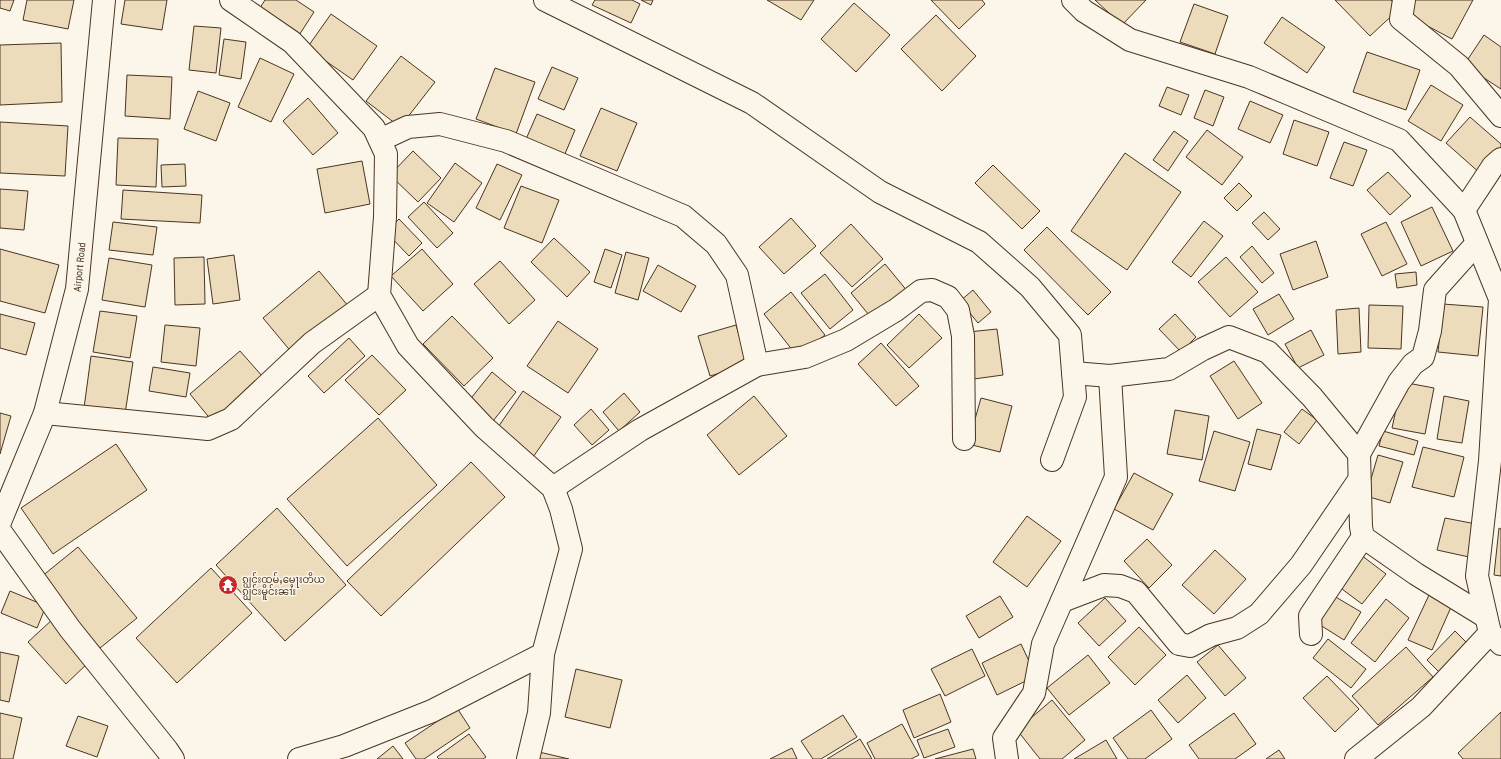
<svg xmlns="http://www.w3.org/2000/svg" width="1501" height="759" font-family="'Roboto Condensed','Noto Sans Myanmar',sans-serif">
<rect width="100%" height="100%" fill="#fbf6e9"/>
<!-- building -->
<g fill="#ecdcbc" stroke="#4a3520">
<path d="M0,0H14L10,11L0,8Z"/>
<path d="M27,0H74L68,29L23,20Z"/>
<path d="M125,0H167L162,30L121,24Z"/>
<path d="M265,0H296L314,12L296,40L256,14Z"/>
<path d="M595,0H632L640,4L631,23L592,5Z"/>
<path d="M641,0H653L651,5Z"/>
<path d="M767,0H814L801,20Z"/>
<path d="M931,0H982L985,4L959,29Z"/>
<path d="M1095,0H1146L1122,25Z"/>
<path d="M1335,0H1391L1399,9L1370,36Z"/>
<path d="M1413,0H1473L1452,39L1405,14Z"/>
<path d="M854,3L890,35L856,72L821,39Z"/>
<path d="M1194,4L1228,16L1215,54L1180,42Z"/>
<path d="M331,14L377,46L353,80L307,48Z"/>
<path d="M936,15L976,56L942,91L901,49Z"/>
<path d="M1282,17L1325,47L1307,73L1264,43Z"/>
<path d="M194,26L221,28L216,73L189,70Z"/>
<path d="M1484,35L1501,47V89L1464,65Z"/>
<path d="M224,39L246,42L241,79L219,75Z"/>
<path d="M61,43L62,102L0,105V45Z"/>
<path d="M1367,52L1420,70L1406,110L1353,92Z"/>
<path d="M401,56L435,82L400,127L366,101Z"/>
<path d="M260,58L294,74L271,122L238,107Z"/>
<path d="M552,67L578,78L564,110L538,99Z"/>
<path d="M495,68L535,82L516,134L476,119Z"/>
<path d="M127,75L172,77L170,119L125,116Z"/>
<path d="M1431,85L1463,105L1441,141L1408,121Z"/>
<path d="M1167,87L1189,95L1181,115L1159,106Z"/>
<path d="M1205,90L1224,97L1213,126L1194,118Z"/>
<path d="M198,91L230,103L216,141L184,129Z"/>
<path d="M308,98L338,133L313,155L283,121Z"/>
<path d="M1250,101L1283,115L1270,143L1238,129Z"/>
<path d="M601,108L637,123L617,171L580,156Z"/>
<path d="M537,114L575,130L562,161L523,146Z"/>
<path d="M1470,117L1501,144V152L1481,174L1446,143Z"/>
<path d="M1294,120L1329,132L1317,166L1283,154Z"/>
<path d="M0,122L68,126L65,176L0,173Z"/>
<path d="M1207,130L1243,157L1222,185L1186,157Z"/>
<path d="M1174,131L1188,141L1168,171L1153,160Z"/>
<path d="M118,138L158,139L156,187L116,185Z"/>
<path d="M1344,142L1367,150L1353,186L1330,178Z"/>
<path d="M413,151L441,178L418,202L390,175Z"/>
<path d="M1125,153L1181,192L1127,270L1071,231Z"/>
<path d="M362,161L370,204L325,213L317,169Z"/>
<path d="M455,163L482,183L454,222L427,203Z"/>
<path d="M185,164L186,186L162,187L161,165Z"/>
<path d="M497,164L522,175L500,220L476,208Z"/>
<path d="M993,165L1040,211L1022,229L975,183Z"/>
<path d="M1388,172L1411,196L1390,215L1367,190Z"/>
<path d="M1239,183L1252,196L1237,211L1224,198Z"/>
<path d="M521,186L559,200L542,243L504,228Z"/>
<path d="M0,189L28,191L24,230L0,228Z"/>
<path d="M123,190L202,195L200,223L121,219Z"/>
<path d="M424,202L453,233L437,248L408,217Z"/>
<path d="M1432,207L1453,251L1421,266L1401,222Z"/>
<path d="M1264,212L1280,229L1268,240L1252,223Z"/>
<path d="M791,218L816,246L784,274L759,247Z"/>
<path d="M399,219L422,243L409,256L386,232Z"/>
<path d="M1204,221L1223,236L1191,277L1172,262Z"/>
<path d="M113,222L157,227L153,255L109,250Z"/>
<path d="M1386,222L1407,264L1382,276L1361,234Z"/>
<path d="M851,224L883,259L852,287L820,253Z"/>
<path d="M1047,227L1111,292L1088,315L1024,250Z"/>
<path d="M554,238L590,272L567,297L531,262Z"/>
<path d="M1316,241L1328,277L1293,290L1280,254Z"/>
<path d="M1252,246L1274,273L1262,283L1240,257Z"/>
<path d="M0,249L59,265L45,313L0,301Z"/>
<path d="M422,249L453,284L423,311L391,276Z"/>
<path d="M605,249L622,255L611,288L594,282Z"/>
<path d="M626,252L649,258L638,300L615,293Z"/>
<path d="M234,255L240,300L213,304L207,259Z"/>
<path d="M204,257L205,304L175,305L174,258Z"/>
<path d="M1226,257L1258,292L1230,317L1198,282Z"/>
<path d="M109,258L152,265L145,307L102,300Z"/>
<path d="M500,261L535,300L509,324L474,284Z"/>
<path d="M885,264L908,292L873,320L851,293Z"/>
<path d="M658,265L696,286L681,312L643,291Z"/>
<path d="M319,271L349,307L293,354L263,318Z"/>
<path d="M1416,272L1417,285L1397,288L1395,274Z"/>
<path d="M825,274L853,310L830,329L801,293Z"/>
<path d="M973,290L991,312L978,323L960,301Z"/>
<path d="M791,292L825,335L797,356L764,314Z"/>
<path d="M1279,294L1294,319L1268,335L1253,309Z"/>
<path d="M1443,304L1483,307L1478,356L1438,352Z"/>
<path d="M1369,305L1403,306L1401,349L1368,348Z"/>
<path d="M1359,308L1361,352L1338,354L1336,310Z"/>
<path d="M100,311L137,316L130,358L93,352Z"/>
<path d="M0,314L35,323L26,355L0,348Z"/>
<path d="M919,314L942,338L909,368L887,345Z"/>
<path d="M1175,314L1196,337L1181,352L1159,329Z"/>
<path d="M452,316L493,358L464,386L423,344Z"/>
<path d="M558,321L598,349L568,393L527,366Z"/>
<path d="M165,325L200,328L196,366L161,362Z"/>
<path d="M736,325L748,365L710,376L698,336Z"/>
<path d="M997,329L1003,375L974,379L968,332Z"/>
<path d="M1311,330L1324,355L1298,368L1285,344Z"/>
<path d="M349,338L365,356L324,393L308,376Z"/>
<path d="M881,343L919,386L896,406L858,364Z"/>
<path d="M240,351L263,377L212,421L190,394Z"/>
<path d="M372,355L406,390L379,415L345,380Z"/>
<path d="M91,356L133,362L125,414L84,408Z"/>
<path d="M1234,361L1262,403L1238,419L1210,376Z"/>
<path d="M153,367L190,373L186,397L149,391Z"/>
<path d="M492,372L516,392L493,421L468,402Z"/>
<path d="M1402,382L1434,388L1425,434L1392,428Z"/>
<path d="M523,391L561,417L531,460L494,433Z"/>
<path d="M624,393L640,412L619,431L603,412Z"/>
<path d="M754,396L787,436L739,475L707,435Z"/>
<path d="M1444,396L1469,401L1462,443L1437,439Z"/>
<path d="M981,398L1012,406L1000,452L968,444Z"/>
<path d="M591,409L609,430L592,445L574,425Z"/>
<path d="M1302,409L1317,420L1299,444L1284,432Z"/>
<path d="M1175,410L1209,416L1202,460L1167,454Z"/>
<path d="M0,413L11,416L0,454Z"/>
<path d="M378,418L437,485L347,566L287,499Z"/>
<path d="M1257,429L1281,435L1271,470L1248,464Z"/>
<path d="M1214,431L1250,442L1235,491L1199,481Z"/>
<path d="M1383,431L1418,441L1414,455L1379,446Z"/>
<path d="M116,444L147,490L53,554L21,508Z"/>
<path d="M1423,447L1464,457L1454,497L1412,487Z"/>
<path d="M1378,455L1403,462L1390,503L1366,496Z"/>
<path d="M471,462L505,497L381,616L347,581Z"/>
<path d="M1134,473L1173,494L1153,530L1114,509Z"/>
<path d="M277,508L346,585L285,641L216,565Z"/>
<path d="M1027,516L1061,541L1027,587L993,562Z"/>
<path d="M1445,518L1476,524L1469,557L1437,550Z"/>
<path d="M1499,528L1501,529V576L1494,575Z"/>
<path d="M1147,539L1172,565L1149,588L1124,561Z"/>
<path d="M78,547L137,618L100,648L41,577Z"/>
<path d="M1215,550L1246,579L1214,614L1182,585Z"/>
<path d="M1361,555L1386,574L1362,604L1338,586Z"/>
<path d="M211,568L252,613L177,683L136,638Z"/>
<path d="M10,591L46,606L37,628L1,613Z"/>
<path d="M1429,595L1452,605L1432,650L1408,640Z"/>
<path d="M1000,596L1013,617L979,638L966,616Z"/>
<path d="M1334,596L1361,612L1344,640L1317,623Z"/>
<path d="M1105,598L1126,621L1099,646L1078,623Z"/>
<path d="M1386,599L1409,618L1375,662L1351,643Z"/>
<path d="M54,618L91,660L66,684L28,642Z"/>
<path d="M1139,627L1166,655L1135,685L1108,657Z"/>
<path d="M1455,631L1467,643L1439,672L1427,660Z"/>
<path d="M1328,639L1366,669L1351,688L1313,658Z"/>
<path d="M1021,644L1036,676L997,695L982,663Z"/>
<path d="M1218,645L1246,678L1225,696L1197,662Z"/>
<path d="M1406,647L1433,677L1378,725L1352,696Z"/>
<path d="M972,649L985,676L945,696L931,669Z"/>
<path d="M0,652L19,656L9,702L0,700Z"/>
<path d="M1088,655L1110,683L1069,715L1047,688Z"/>
<path d="M576,669L622,680L610,728L565,717Z"/>
<path d="M1187,675L1206,698L1178,723L1158,700Z"/>
<path d="M1327,676L1359,709L1335,732L1303,698Z"/>
<path d="M940,694L951,722L914,738L903,710Z"/>
<path d="M1052,700L1085,740L1062,759H1040L1017,730Z"/>
<path d="M457,708L470,728L424,759H416L405,743Z"/>
<path d="M1151,710L1172,739L1145,759H1128L1113,738Z"/>
<path d="M1501,712V759H1463L1458,753Z"/>
<path d="M0,713L22,718L13,759H0Z"/>
<path d="M1234,713L1256,744L1235,759H1199L1189,745Z"/>
<path d="M843,715L857,737L821,759H813L801,741Z"/>
<path d="M78,716L108,726L97,757L66,746Z"/>
<path d="M902,724L919,755L911,759H875L867,743Z"/>
<path d="M948,729L955,747L924,758L917,740Z"/>
<path d="M469,734L486,757L483,759H439L437,757Z"/>
<path d="M860,739L872,759H827Z"/>
<path d="M1106,740L1117,759H1074Z"/>
<path d="M393,746L403,759H377Z"/>
<path d="M792,748L797,759H770Z"/>
<path d="M973,749L976,759H935Z"/>
<path d="M1279,750L1285,759H1266Z"/>
<path d="M539,752L569,759H537Z"/>
</g>
<g fill="none" stroke-linecap="round" stroke-linejoin="round">
<!-- minor casing -->
<g stroke="#4a3520" stroke-width="24">
<g id="minor">
<path d="M231,0L292,42L374,128L386,154L385,217L379,295L408,346L484,427L553,488L561,509L571,549L543,654L432,711L344,746L299,759"/>
<path d="M545,0L752,103L880,192L979,242L1030,287L1070,335L1075,397L1052,460"/>
<path d="M1073,0L1084,11L1130,40L1249,77L1399,140L1464,210L1500,299L1490,461L1477,576L1490,633L1501,644"/>
<path d="M1404,0L1401,19L1459,66L1501,116"/>
<path d="M380,140L408,127L440,124L506,141L683,216L716,244L737,275L757,365"/>
<path d="M1464,210L1493,166L1501,159"/>
<path d="M1073,373L1110,376L1169,369L1203,349L1229,337L1268,352L1312,397L1359,454L1361,527L1363,537L1416,574L1486,617"/>
<path d="M45,413L208,429L231,419L312,343L379,295"/>
<path d="M1359,454L1399,382L1413,364L1423,357L1430,331L1435,290L1477,243"/>
<path d="M553,488L640,430L757,365L805,357L846,340L896,310L921,291L932,290L948,297L958,310L963,336L964,439"/>
<path d="M0,531L70,629L167,750L173,759"/>
<path d="M1062,601L1104,585L1120,586L1136,592L1179,644L1190,646L1211,635L1237,628L1259,614L1301,565L1359,480"/>
<path d="M1311,634L1310,616L1363,537"/>
<path d="M528,759L539,713L543,654"/>
<path d="M1007,759L1004,738L1034,693L1043,644L1116,477L1110,376"/>
<path d="M1356,759L1421,707L1490,633"/>
</g>
</g>
<!-- highway casing -->
<g stroke="#4a3520" stroke-width="24">
<path id="highway" d="M0,522L45,413L77,289L104,0"/>
</g>
<!-- minor -->
<use href="#minor" stroke="#fbf6e9" stroke-width="22"/>
<!-- highway -->
<use href="#highway" stroke="#fbf6e9" stroke-width="22"/>
</g>
<!-- icons -->
<defs>
<g id="temple-disc" transform="scale(1)"><circle r="9.5" fill="#c62828" stroke="#fbf6e9"/><path d="M0-6L5-2H3V0L6.5 2.5H4V6H1.5V3h-3V6H-4V2.5H-6.5L-3 0V-2H-5Z" fill="#fff"/></g>
</defs>
<g fill-rule="evenodd">
<use href="#temple-disc" x="228" y="585"/>
</g>
<g text-anchor="middle" stroke-width="3" stroke-linejoin="round" paint-order="stroke">
<!-- street labels -->
<g font-size="10" fill="#4a3520" stroke="#fbf6e9">
<text transform="translate(79 267) rotate(-84)" y="4">Airport Road</text>
</g>
<!-- poi labels -->
<g font-size="10" fill="#4a3520" stroke="#fbf6e9" text-anchor="start">
<text x="242" y="583">ၵျွင်းထမ်ႇမေႃးတိယ<tspan x="242" dy="12">ၵျွင်းမိူင်းၼၢႆး</tspan></text>
</g>
</g>
</svg>
